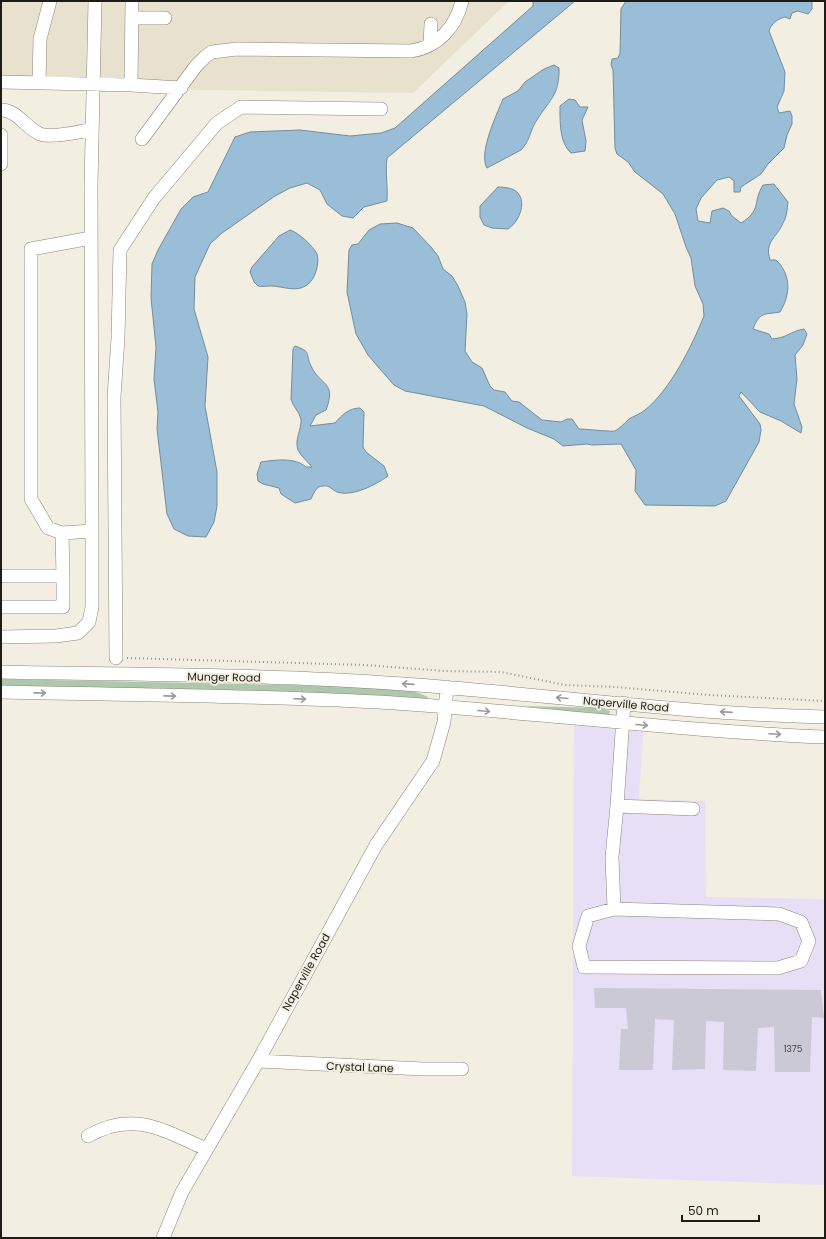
<svg xmlns="http://www.w3.org/2000/svg" width="826" height="1239" font-family="Poppins,sans-serif">
<style>
.built{fill:#e8e1cd}
.education{fill:#e7dff5}
.green{fill:#aec8ab}
.water{fill:#9abed7;stroke:#748d9d}
.building{fill:#cbc9d5}
.lines{fill:none;stroke-linecap:round;stroke-linejoin:round}
.minor-casing{stroke:#89857a;stroke-width:14}
.path{stroke:#959289;stroke-width:2;stroke-dasharray:1 3;stroke-linecap:butt}
.minor{stroke:#fff;stroke-width:13}
.oneway{stroke:#999997}
.labels{text-anchor:middle;stroke-width:4;stroke-linejoin:round;paint-order:stroke}
.number-label{font-size:9px;fill:#484746}
.street-label{font-size:11px;fill:#1d1c17;stroke:#f2eee1}
</style>
<rect width="100%" height="100%" fill="#f2eee1"/>
<path class="built" d="M1,1H509L413,93L1,87Z"/>
<path class="education" d="M574,725L643,732L639,799L705,801L706,897L825,899V1185L572,1176Z"/>
<path class="green" d="M1,679L337,686L414,691L428,697L427,699L347,694L1,686Z
M523,706L601,708L610,711L609,716Z"/>
<path class="water" d="M533,1H575L387,158C385,173 388,186 387,201L364,207L353,218L342,216L327,204L320,190L307,183L290,188L275,196L222,233L210,244L195,277L194,309L208,357L205,406L217,472V506L214,522L206,537L188,536L174,529L167,514L157,429L158,412L154,379L156,347L151,298L152,264L158,250L181,209L193,197L208,192L235,137L250,132L300,130L350,136L381,133L395,128L533,6Z
M626,1H812V9L808,14L798,11L792,13L790,19L785,17C777,19 771,24 769,31L785,72L784,91L777,107L779,113L790,111L792,116V124L787,135L784,148L768,164L761,174L741,187L740,192H734V181L729,177L717,180L701,198L696,209L698,221L710,223L712,211L723,208L729,211L732,216L741,223C762,210 752,203 763,185L774,184L788,202C787,209 787,217 783,223C777,238 764,241 770,260H776C791,274 791,294 780,312C764,315 760,311 753,329L769,334L772,339C787,338 791,331 804,329L807,334L803,345L795,355L797,379L794,404L802,427L801,433L781,421L760,412L741,392L739,396L760,424L761,430L759,442L726,501L715,506L645,505L635,491L636,470L621,444L592,445L587,444L563,446L554,439L527,428L484,406L405,391L394,385L379,368L368,355L356,334L347,292L349,250L352,245L358,244L369,230L380,224L397,223L413,228L431,247L438,256L443,269L452,276L458,286L465,302L467,314L465,351L472,362L482,368L490,386L494,390L505,392L512,401L519,402L542,420L561,422L567,419H572L579,429C585,429 613,432 615,431C620,428 625,423 629,419C634,416 640,414 645,410C670,390 692,346 704,316L703,304L695,286L691,258L686,247L675,214L663,194L635,172L628,162L617,154L615,148L613,70L611,65L612,59L618,58L620,53L621,9Z
M554,65L559,68C560,96 548,101 535,123C530,132 529,142 521,150L487,168C478,153 497,114 503,99L518,91L525,82L544,69Z
M569,99L575,100L580,107H588L582,120L586,141L585,151L571,153C559,142 560,120 560,106Z
M498,187C504,187 514,188 518,193C527,204 518,223 508,229L492,228L484,225L480,217V206Z
M290,230C298,232 314,247 317,254C320,263 315,280 307,285C296,293 283,286 271,286C266,286 263,287 258,286L254,282L250,272L252,267L279,236Z
M295,346C312,352 305,353 311,366C320,386 337,381 326,410L316,415L310,426L335,423C342,415 349,408 360,408L364,412L363,447L366,452L384,466L388,476C375,485 353,497 337,492C332,490 330,485 323,486C316,486 314,493 311,499L295,503L281,494L279,488L263,484L258,481L257,474L261,462C274,460 295,457 306,467H312C308,462 301,456 298,450C294,440 302,429 301,419C299,411 293,407 291,399L293,349Z"/>
<path class="building" d="M594,988L821,990L824,1018L812,1017L810,1072H775L774,1027L758,1028L756,1071L723,1070L724,1022L706,1021L705,1069L672,1070L674,1020L655,1019L653,1070H619L621,1029H628L626,1008H595Z"/>
<g class="lines">
<defs>
<path id="minor" d="M132,1L131,85L181,88
M132,18H165
M430,45L431,24
M1,82L131,85
M39,83L40,39L50,1
M1,110C17,110 26,128 40,134C50,138 81,132 92,129
M1,135V164
M142,139L196,66L206,56L212,52L237,49L411,51C438,47 456,27 462,1
M92,531L91,185L95,1
M62,533L48,528L31,499V249L91,238
M1,576H63V607H1
M1,637L56,636L78,633L89,622L92,607V531L62,533L63,576
M116,658L114,397L118,338L120,250L154,198L217,123L241,107L381,109
M1,672C135,675 270,674 403,684C544,694 684,714 825,717
M1,692C127,695 253,695 378,702C527,711 676,731 825,737
M617,806L693,809
M614,909L588,916L579,946L584,967L778,968L801,961L809,941L801,922L779,914L614,909L612,857L617,806L624,703
M258,1061L423,1069H462
M88,1136C133,1110 163,1130 206,1149
M163,1238L182,1192L258,1061L376,845L433,761L444,722L447,687"/>
</defs>
<use href="#minor" class="minor-casing"/>
<path class="path" d="M127,658L365,665L444,671L501,672L565,685L615,687L709,695L825,701"/>
<use href="#minor" class="minor"/>
</g>
<defs><path id="oneway-shaft" d="M-6 0H5M1.5-3L5.5 0L1.5 3" fill="none" stroke-width="1.6" stroke-linecap="round" stroke-linejoin="round"/></defs>
<g class="oneway">
<use href="#oneway-shaft" transform="translate(408 684) rotate(-176)"/>
<use href="#oneway-shaft" transform="translate(40 693) rotate(1)"/>
<use href="#oneway-shaft" transform="translate(170 696) rotate(1)"/>
<use href="#oneway-shaft" transform="translate(562 698) rotate(-175)"/>
<use href="#oneway-shaft" transform="translate(300 699) rotate(2)"/>
<use href="#oneway-shaft" transform="translate(484 711) rotate(5)"/>
<use href="#oneway-shaft" transform="translate(726 712) rotate(-176)"/>
<use href="#oneway-shaft" transform="translate(642 725) rotate(5)"/>
<use href="#oneway-shaft" transform="translate(775 734) rotate(3)"/>
</g>
<g class="labels">
<g class="number-label">
<text x="793" y="1052">1375</text>
</g>
<g class="street-label">
<text transform="translate(224 677) rotate(1)" y="4">Munger Road</text>
<text transform="translate(626 704) rotate(5)" y="4">Naperville Road</text>
<text transform="translate(306 972) rotate(-61)" y="4">Naperville Road</text>
<text transform="translate(360 1067) rotate(2)" y="4">Crystal Lane</text>
</g>
</g>
<rect width="826" height="1239" fill="none" stroke="#1d1c17" stroke-width="4"/>
<path d="M682 1215v6h77v-6" fill="none" stroke="#1d1c17" stroke-width="2"/>
<text x="688" y="1215" font-size="12" fill="#1d1c17" stroke="#f2eee1" stroke-width="3" paint-order="stroke">50 m</text>
</svg>
